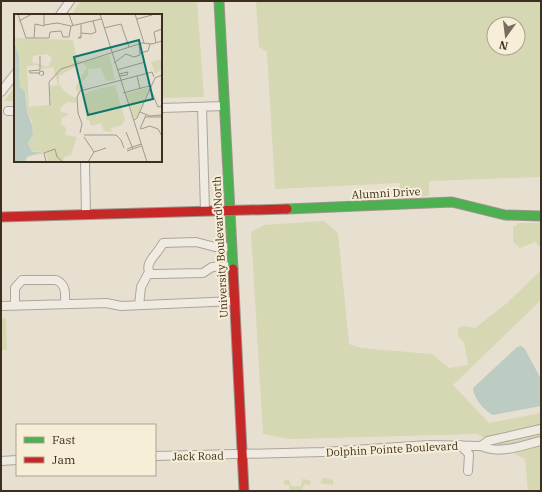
<svg xmlns="http://www.w3.org/2000/svg" width="542" height="492" font-family="'IBM Plex Serif',serif">
<style>
.green{fill:#d6d7b3;fill-rule:evenodd}
.water{fill:#bcccc2}
.lines{fill:none;stroke-linecap:round;stroke-linejoin:round}
.street-casing{stroke:#ada599;stroke-width:10}
.fast-casing{stroke:#9c958a;stroke-width:11}
.jam-casing{stroke:#9c958a;stroke-width:11}
.street{stroke:#efebe3;stroke-width:8}
.fast{stroke:#4caf50;stroke-width:9}
.jam{stroke:#c62828;stroke-width:9}
.labels{text-anchor:middle;stroke-width:4;stroke-linejoin:round;paint-order:stroke}
.street-label{font-size:11px;fill:#3d2e20;stroke:#f7eed8}
.inset-road{fill:none;stroke:#a3998a;stroke-width:1}
.view{fill:#0f766e;fill-opacity:0.15;stroke:#0f766e;stroke-width:2}
.inset-edge{fill:none;stroke:#3d2e20;stroke-width:2}
</style>
<rect width="100%" height="100%" fill="#e7e0d1"/>
<path class="green" d="M81,1H197L204,97L161,98V15H71Z
M256,1H541V177L429,181V196L400,197V183L275,189L267,52L259,47ZM494,24H518V48H494Z
M15,87V101H4Z
M324,221L338,233L349,344L361,348L432,354L449,368L468,365L464,342L458,336V328L463,326L475,328L506,304L541,270V300L453,385L489,423L541,413V491H528L525,459L477,434L290,439L263,434L251,232L264,225Z
M519,223H541V248L535,242L520,248L513,242V227Z
M1,318H6L7,350H1Z
M323,478L333,480V485L320,483Z
M302,479L309,480L311,483L309,485L304,484L302,491H289V485L283,484L285,480H289L291,486H301Z"/>
<path class="water" d="M521,346L525,349L541,379V406L493,415C484,411 473,397 473,388L517,347Z"/>
<g class="lines">
<defs>
<path id="street" d="M60,15L70,1
M1,92L15,74
M202,107L205,211
M161,108L225,106
M8,111H15
M85,161L86,215
M232,247H215L196,242L163,243C158,254 142,264 151,274H157L203,273L212,267L233,266
M139,305L141,287L149,272
M1,306L106,303L121,306L234,301
M15,306V288L22,280H56C67,285 65,294 65,304
M460,445L469,454L468,471
M481,446C500,455 522,445 541,441
M155,456L323,452L429,445L481,446L488,441L541,429
M1,461L17,460"/>
<path id="fast" d="M219,1L233,269
M287,209L452,202L505,215L541,216"/>
<path id="jam" d="M1,217L287,209
M233,269L244,491"/>
</defs>
<use href="#street" class="street-casing"/>
<use href="#fast" class="fast-casing"/>
<use href="#jam" class="jam-casing"/>
<use href="#street" class="street"/>
<use href="#fast" class="fast"/>
<use href="#jam" class="jam"/>
</g>
<g class="labels">
<g class="street-label">
<text transform="translate(386 193) rotate(-3)" y="4">Alumni Drive</text>
<text transform="translate(220 247) rotate(-93)" y="4">University Boulevard North</text>
<text transform="translate(392 449) rotate(-3)" y="4">Dolphin Pointe Boulevard</text>
<text transform="translate(198 456) rotate(-1)" y="4">Jack Road</text>
</g>
</g>
<g transform="translate(14 14)">
<rect width="148" height="148" fill="#e7e0d1"/>
<path d="M0,24L59,26L63,46L69,48L95,41L101,66L92,67L87,54L75,55L73,56L75,60L66,70L71,73L63,78L61,74L73,53L68,49L45,62V70L52,79L62,84L63,89L53,88L46,94L47,98L55,100L47,105V110L52,114L51,121L63,123L57,141L50,143L49,148H34L32,139L39,135L28,140L14,142L26,137L18,138L14,128L19,123L18,107L13,97L12,81L6,73V59L1,52L4,50L5,42ZM33,40L38,44L34,53L18,48L19,42ZM23,51L29,55L39,53L44,71L36,72L37,89L35,91L15,93L13,52ZM148,45V55L141,60L137,48ZM101,71L111,106L108,111L97,114L98,118L90,117L87,109L77,112L75,106H73L68,81L82,75ZM136,73L123,103L120,104L112,80Z" fill="#d6d7b3" fill-rule="evenodd"/>
<path d="M0,27L5,42V50L1,52L5,51L6,73L11,78L13,97L18,111L19,121L14,129L18,138H27L13,143L11,148H0Z" fill="#bcccc2"/>
<path class="inset-road" d="M4,0L12,24H35L36,18L47,17L49,23H55L57,12L87,5M55,0L59,12M86,0L133,148M121,0L130,29M123,5L138,1M5,7L18,0M30,11L43,9L57,12M90,14L107,10L115,33M67,19L77,20L82,18L79,7M67,22L64,24H67V10M20,24L21,10L30,12V0M142,29L140,18L148,15M126,39L134,37L136,30M26,42V56M100,49L112,40L120,43L126,41L125,30M103,56L131,48M25,59H16L15,57L26,56M26,61L25,58L29,57L30,60L27,62M105,62L113,61L114,58L105,60M123,62L126,75M136,74L144,93L148,92M109,79L135,72M36,91L35,68L47,55L128,29L138,30L148,27M126,98L136,102L148,101M131,103H148M120,106L123,104L141,64L148,61M126,115L132,101M127,115L136,112L144,115L148,122M112,118L119,135M66,119L68,110L64,99L63,83L66,77L138,58L140,63M70,121H102L107,126L110,134M70,123L80,138M113,135L127,130M113,137L127,132M32,148L30,139L41,135L43,143L49,148M74,148L80,138L92,134"/>
<path class="view" d="M125,26L139,85L74,101L60,43Z"/>
<rect width="148" height="148" class="inset-edge"/>
</g>
<rect width="542" height="492" fill="none" stroke="#3d2e20" stroke-width="4"/>
<rect x="16" y="424" width="140" height="52" fill="#f7eed8" stroke="#ada18e"/>
<rect x="24" y="437" width="20" height="6" fill="#4caf50" stroke="#ada18e"/>
<text x="52" y="444" font-size="12" fill="#3d2e20">Fast</text>
<rect x="24" y="457" width="20" height="6" fill="#c62828" stroke="#ada18e"/>
<text x="52" y="464" font-size="12" fill="#3d2e20">Jam</text>
<g transform="translate(506 36) rotate(194)"><circle r="19" fill="#f7eed8" stroke="#ada18e"/>
<path d="M0-3L7 15L0 10L-7 15Z" fill="#786c5e"/>
<text y="-6" font-size="11" font-weight="bold" text-anchor="middle" fill="#3d2e20">N</text>
</g>
</svg>
